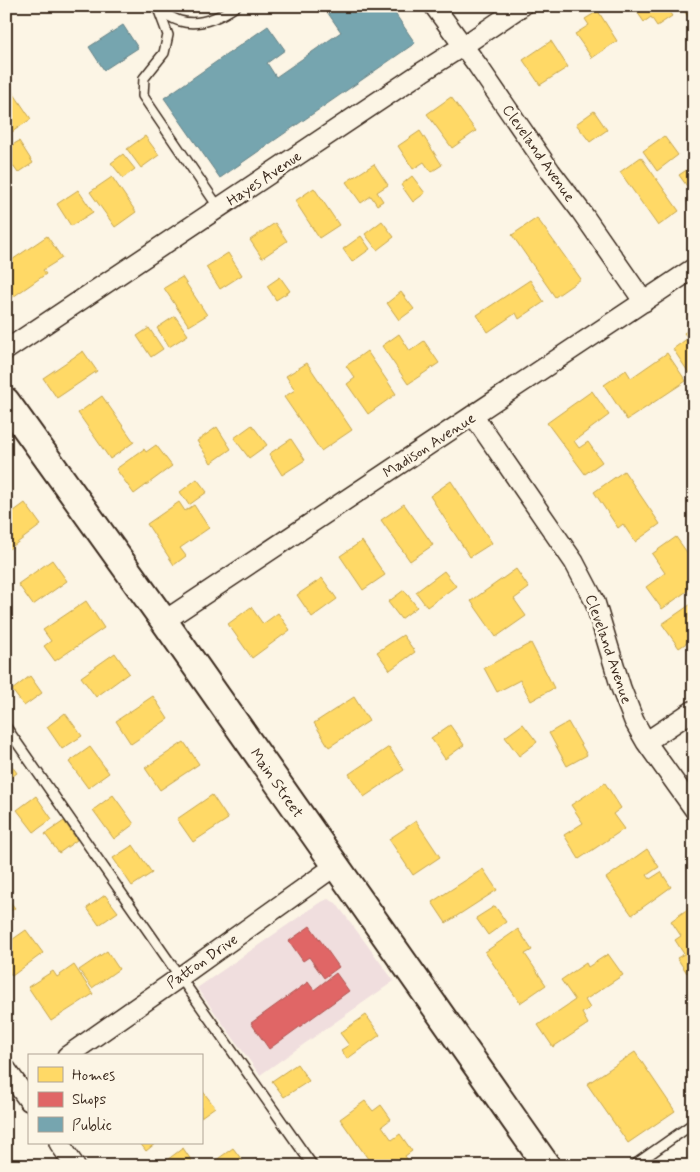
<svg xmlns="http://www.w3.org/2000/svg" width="700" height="1172" font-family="Mynerve,sans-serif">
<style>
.built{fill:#f0dede}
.homes{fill:#ffd966;stroke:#c4a450}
.shops{fill:#e06666;stroke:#ae5450}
.public{fill:#76a5af;stroke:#648084}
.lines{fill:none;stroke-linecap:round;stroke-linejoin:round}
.service-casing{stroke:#3b2a1e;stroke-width:12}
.minor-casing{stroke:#3b2a1e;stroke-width:22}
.secondary-casing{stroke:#3b2a1e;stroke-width:30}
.service{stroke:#fcf5e5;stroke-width:9}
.minor{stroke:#fcf5e5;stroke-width:19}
.secondary{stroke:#fcf5e5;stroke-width:26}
.labels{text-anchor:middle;stroke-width:5;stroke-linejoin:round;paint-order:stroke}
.street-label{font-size:15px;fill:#3b2a1e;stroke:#fcf5e5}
</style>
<rect width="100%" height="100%" fill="#fcf5e5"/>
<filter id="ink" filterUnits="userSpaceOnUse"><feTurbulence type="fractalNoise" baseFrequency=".02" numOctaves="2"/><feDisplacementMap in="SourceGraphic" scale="10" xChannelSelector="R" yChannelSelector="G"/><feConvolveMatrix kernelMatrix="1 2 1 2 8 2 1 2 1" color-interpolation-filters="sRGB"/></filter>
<g filter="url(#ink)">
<path class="built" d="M328,899L336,903L394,981L260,1075L197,988L319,903Z"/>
<path class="homes" d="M633,6H665L672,16L657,26L651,17L644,22Z
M694,6V26L685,12Z
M598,11L617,41L592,58L575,34L589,25L585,19Z
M551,41L568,67L540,85L523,60Z
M12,91L31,119L12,132L6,123V95Z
M451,97L476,131L452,148L427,114Z
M594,111L607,130L590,142L576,124Z
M420,131L442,165L431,172L424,162L413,169L398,146Z
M145,136L159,155L141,168L127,149Z
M664,136L678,155L657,171L643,151Z
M19,141L33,163L18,173L6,156V149Z
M123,154L135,169L123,178L111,163Z
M641,157L679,211L658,226L620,172Z
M374,164L388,185L377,192L383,201L377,205L371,196L361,203L346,182Z
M694,165V196L679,175Z
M412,176L425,193L413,202L401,185Z
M112,177L136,212L115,227L90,192Z
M314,188L339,225L319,238L295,201Z
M78,190L93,212L71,226L57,204Z
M537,218L581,279L555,297L512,235Z
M382,221L394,237L377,250L365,234Z
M275,223L287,241L262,258L250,240Z
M47,236L62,258L43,270L46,274L10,299L6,293V264Z
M361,236L370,249L352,262L343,249Z
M228,253L242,275L220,289L206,267Z
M182,277L207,315L189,326L164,288Z
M280,277L290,291L276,300L267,286Z
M530,280L544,302L519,319L516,313L488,332L477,315Z
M401,292L414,309L399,320L387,303Z
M175,316L188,335L169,347L157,328Z
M694,326V370L689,373L673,349L688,338L684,333Z
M149,328L163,349L151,357L137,336Z
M399,334L410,351L424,341L439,363L408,384L382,346Z
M83,351L97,371L57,398L43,378Z
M367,351L396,394L368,414L347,384L355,378L346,366Z
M667,353L686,381L627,420L604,385L626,370L631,378Z
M307,363L352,430L321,451L284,397L295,390L286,376Z
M592,391L609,415L574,441L579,448L588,442L602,462L585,474L547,423Z
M102,396L134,442L110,459L78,413Z
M252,425L267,445L249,458L234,438Z
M217,427L231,449L211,463L197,441Z
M291,439L305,460L282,475L269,454Z
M156,445L172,466L134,494L116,469L144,449L146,452Z
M624,471L660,524L635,542L623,524L618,528L594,492Z
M197,479L207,492L189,505L180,492Z
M451,481L492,543L470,557L430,496Z
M179,502L185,511L194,505L209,528L180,548L186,556L174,565L147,524Z
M25,503L41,525L9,549L6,545V517Z
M404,504L433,545L410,561L381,520Z
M676,537L694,562V586L662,609L646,587L665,573L652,554Z
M362,541L385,575L363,590L340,556Z
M52,560L67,581L33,605L18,584Z
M516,569L529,588L514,599L526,616L496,637L471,601Z
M444,571L456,586L427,607L416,592Z
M322,578L337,599L312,617L297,595Z
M404,590L417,607L401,619L388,602Z
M86,601L104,628L55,661L44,646L51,641L43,630Z
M694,602V638L679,648L662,624Z
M251,607L263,624L278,613L290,630L252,658L228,624Z
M403,635L415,652L390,670L377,652Z
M531,643L554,688L531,701L520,680L497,692L484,668Z
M115,653L129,673L96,697L81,677Z
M30,676L42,693L24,706L12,690Z
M153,696L168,719L131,744L116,721Z
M354,697L369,721L329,747L314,723Z
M65,713L82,736L62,749L47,727Z
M568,722L587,755L567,766L549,733Z
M523,724L537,742L519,756L505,737Z
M450,725L464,745L445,759L431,738Z
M184,742L199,764L160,790L145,768Z
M90,747L109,773L88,788L69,762Z
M389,747L404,770L364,797L349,774Z
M6,758L17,773L6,781Z
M605,783L621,808L613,814L624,829L579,859L564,835L583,823L571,805Z
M113,795L134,824L114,839L93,810Z
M212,795L228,819L193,842L177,819Z
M36,796L52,819L34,832L17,810Z
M64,821L77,840L59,853L45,834Z
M416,821L440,857L413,875L389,839Z
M133,845L152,873L132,886L113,858Z
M647,849L659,867L647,875L650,879L661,872L671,887L632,915L606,878Z
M483,869L497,890L446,923L432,902Z
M105,895L118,912L99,925L87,908Z
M6,897L15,908L6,914Z
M495,906L506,922L488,935L476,918Z
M689,908L694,915V968L687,973L677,958L684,954L675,940L681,936L671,921Z
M518,929L532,950L525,954L546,985L520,1003L485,952Z
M26,930L43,953L12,976L6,967V944Z
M107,951L119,969L92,988L79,970Z
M608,954L623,975L585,1000L590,1008L582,1013L588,1024L553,1047L538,1025L575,1000L561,980L586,963L588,967Z
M74,965L93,994L51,1021L28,987L53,971L57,977Z
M366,1015L380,1035L347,1059L341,1050L349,1045L340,1033Z
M635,1052L675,1111L628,1143L587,1084Z
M297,1064L309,1081L284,1097L272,1081Z
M201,1089L215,1107L201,1117Z
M365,1101L373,1111L381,1105L391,1119L382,1126L392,1140L400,1134L412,1151L405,1156L412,1166H373L340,1119Z
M140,1143H156L146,1151Z
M183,1148L195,1166H159Z
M233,1148L245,1164L242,1166H218L215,1161Z"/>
<path class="shops" d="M310,926L339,967L324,978L309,957L303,961L289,941Z
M336,973L349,991L269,1049L251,1023L308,982L314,990Z"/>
<path class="public" d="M323,6H390L415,43L220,178L164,98L268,26L285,50L267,63L276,77L341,32Z
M123,25L138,48L104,70L89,47Z"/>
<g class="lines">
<defs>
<path id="service" d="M157,9L159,11C166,14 173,19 180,21C200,27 220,17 236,6
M159,11L168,35L164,53L144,78L143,96L219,208
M6,727L180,977L313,1166
M633,1166L694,1123"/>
<path id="minor" d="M434,6L478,66L551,172L580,210L644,302
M6,350L422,72L463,46L522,6
M473,415L574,562L595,602L621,688L634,721L646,742L694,809
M164,621C340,503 517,386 694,268
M646,742L694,710
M67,1056L180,977L335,866
M6,1069L29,1101
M59,1143L75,1166"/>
<path id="secondary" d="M6,401L164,621L547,1166"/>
</defs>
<use href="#service" class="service-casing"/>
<use href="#minor" class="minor-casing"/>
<use href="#secondary" class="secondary-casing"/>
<use href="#service" class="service"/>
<use href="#minor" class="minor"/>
<use href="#secondary" class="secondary"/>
</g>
</g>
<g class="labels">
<g class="street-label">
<text transform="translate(539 153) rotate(55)" y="5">Cleveland Avenue</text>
<text transform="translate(264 178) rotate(-34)" y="5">Hayes Avenue</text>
<text transform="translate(429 445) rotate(-33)" y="5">Madison Avenue</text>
<text transform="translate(609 649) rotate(71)" y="5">Cleveland Avenue</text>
<text transform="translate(277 783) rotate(55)" y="5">Main Street</text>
<text transform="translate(202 961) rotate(-35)" y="5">Patton Drive</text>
</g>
</g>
<rect width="700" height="1172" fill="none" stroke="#fcf5e5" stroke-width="25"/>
<rect x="12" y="12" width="675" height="1147" fill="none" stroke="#3b2a1e" stroke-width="2" filter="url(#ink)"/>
<rect x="28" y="1054" width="175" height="90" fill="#fcf5e5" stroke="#afa495"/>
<rect x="38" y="1067" width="25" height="15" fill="#ffd966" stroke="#afa495"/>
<text x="72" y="1080" font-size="15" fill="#3b2a1e">Homes</text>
<rect x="38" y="1092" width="25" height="15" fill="#e06666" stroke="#afa495"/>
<text x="72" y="1104" font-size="15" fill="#3b2a1e">Shops</text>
<rect x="38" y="1117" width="25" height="15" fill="#76a5af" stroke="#afa495"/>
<text x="72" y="1130" font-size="15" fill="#3b2a1e">Public</text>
</svg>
